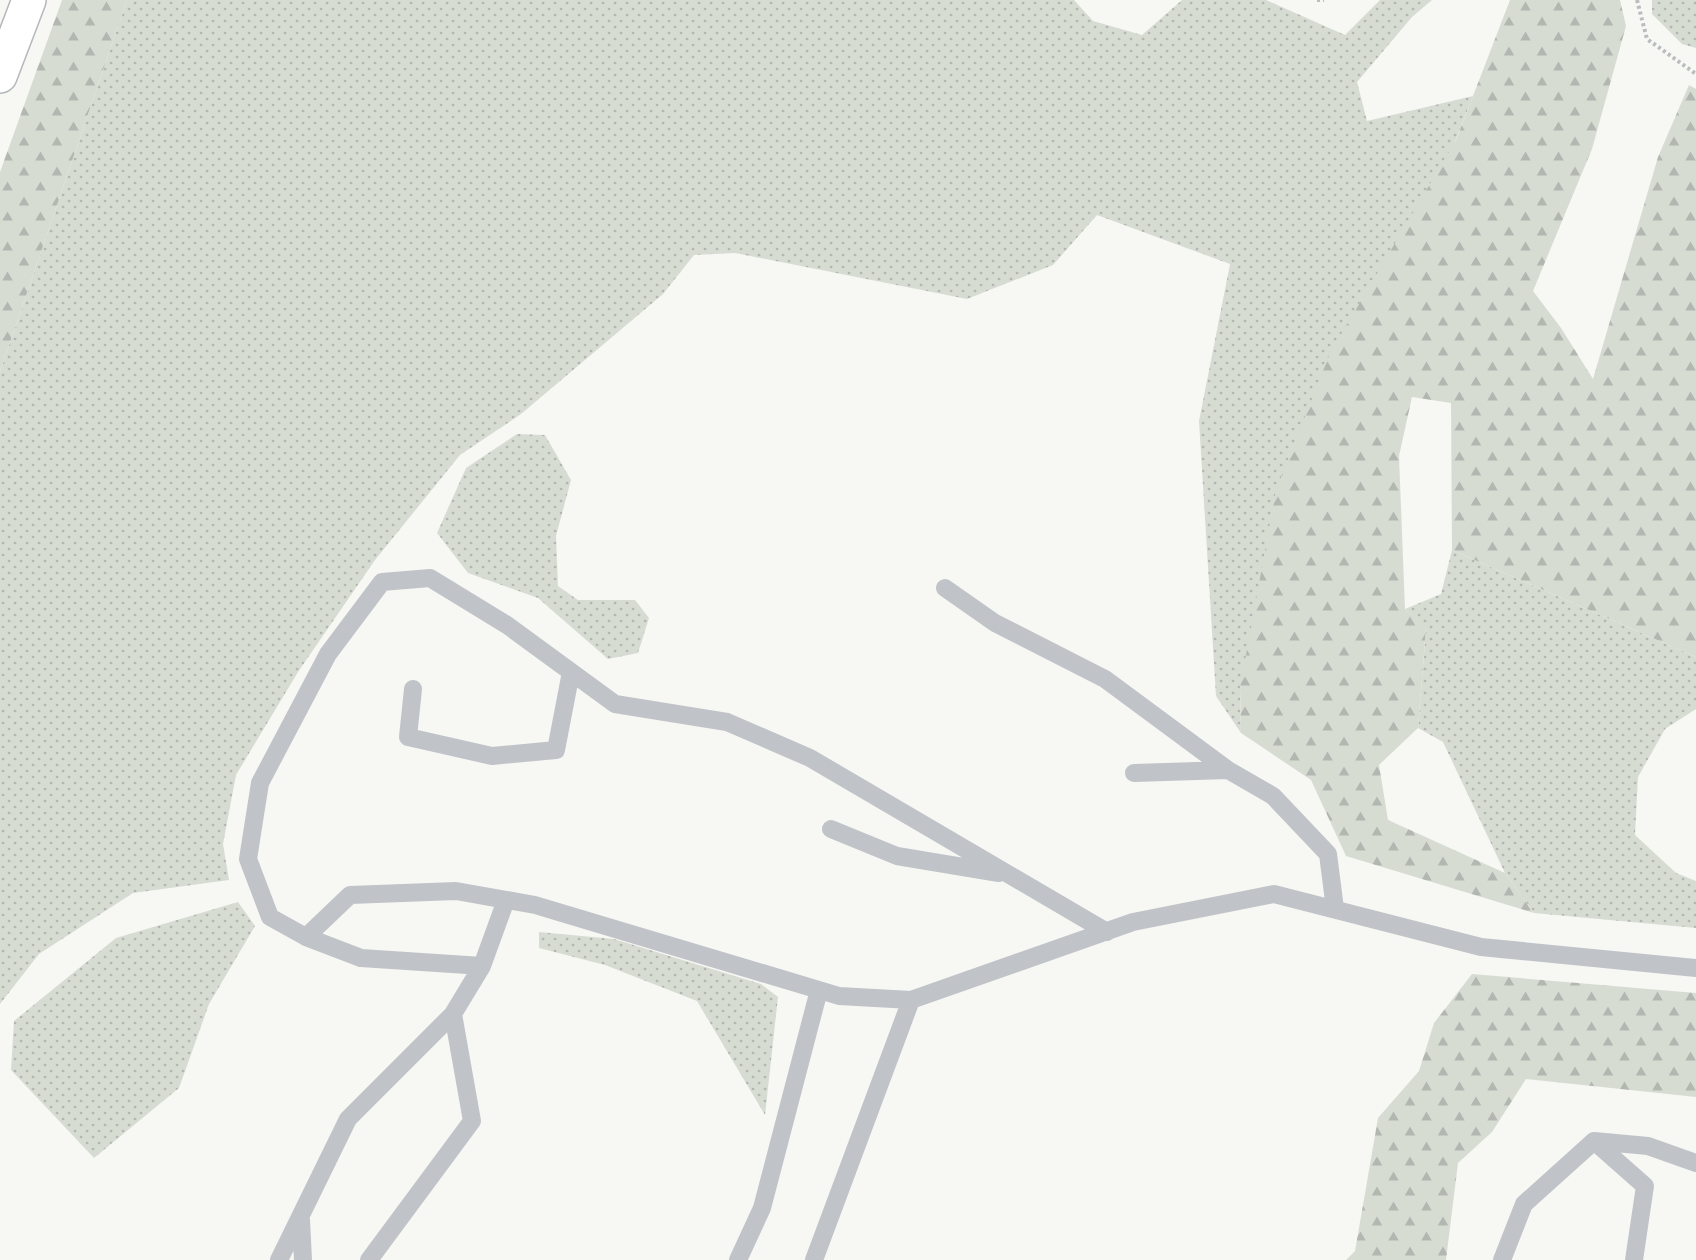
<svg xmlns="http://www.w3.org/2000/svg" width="1696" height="1260" font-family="'PT Sans',sans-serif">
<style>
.grass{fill:url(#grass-dots)}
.forest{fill:url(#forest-firs)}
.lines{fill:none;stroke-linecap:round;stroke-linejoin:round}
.primary-casing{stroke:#b3b8bc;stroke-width:36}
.path{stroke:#babdbf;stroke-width:4;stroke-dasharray:3 3;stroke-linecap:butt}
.lane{stroke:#c0c4c8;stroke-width:18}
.primary{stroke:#fff;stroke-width:33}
</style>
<defs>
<pattern id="grass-dots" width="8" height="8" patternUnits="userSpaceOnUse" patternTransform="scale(1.5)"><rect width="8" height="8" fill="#d7dcd3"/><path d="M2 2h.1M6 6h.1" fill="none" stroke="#b2b7b1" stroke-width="1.8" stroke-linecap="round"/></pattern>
<pattern id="forest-firs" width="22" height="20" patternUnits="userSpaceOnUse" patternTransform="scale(1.5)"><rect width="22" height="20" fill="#d7dcd3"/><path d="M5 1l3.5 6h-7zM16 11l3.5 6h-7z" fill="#b2b7b1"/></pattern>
</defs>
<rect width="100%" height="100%" fill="#f7f7f4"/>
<path class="grass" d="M127,0H1074L1093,21L1142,35L1182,0H1266L1345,35L1380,0H1432L1412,17L1357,82L1367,121L1473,96L1240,688L1241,733L1216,696L1199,421L1230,264L1097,215L1053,265L967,299L735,253L694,255L663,294L521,414L460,455L375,560L298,672L236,775L223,844L229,880L133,893L39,954L0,1004V372Z
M1652,0H1696V48L1682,44L1652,14Z
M517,434L545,435L571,480L556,536L558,586L578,600H635L649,618L638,653L608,659L538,598L468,573L437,533L466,468Z
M1452,550L1696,657V709L1665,729L1638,777L1635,835L1676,873L1696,881V928L1534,913L1505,873L1443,742L1418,728L1426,629L1405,609L1441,594Z
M238,902L255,926L209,1004L179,1088L94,1158L11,1070L14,1021L116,938Z
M539,932L614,939L761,984L778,997L765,1115L697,1001L605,965L539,948Z"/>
<path class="forest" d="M62,0H127L0,372V172Z
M1510,0H1620L1626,26L1592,149L1533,291L1561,328L1593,379L1658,157L1689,85L1696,89V657L1452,550L1451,403L1412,397L1399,456L1405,609L1426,628L1418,728L1379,765L1388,820L1505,873L1534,913L1346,856L1311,780L1241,733L1240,688L1276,490L1330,353L1456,140Z
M1472,974L1696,993V1097L1526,1079L1492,1132L1458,1163L1446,1260H1346L1355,1251L1378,1118L1419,1071L1434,1023Z"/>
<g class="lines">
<defs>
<path id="primary" d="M0,76L29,0"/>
</defs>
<use href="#primary" class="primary-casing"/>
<path class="path" d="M1317,0H1324
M1637,0L1647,39L1696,74"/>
<path class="lane" d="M945,588L995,623L1105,679L1228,770L1273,796L1328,854L1335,909
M413,689L408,737L492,756L556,750L571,672
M1134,773L1228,770
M831,829L897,856L999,873
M1107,932L810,758L727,722L615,704L507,625L430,578L382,582L328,654L260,783L248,859L270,917L306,937L350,895L456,891L535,905L839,996L911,1000L1133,922L1274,894L1481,947L1696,968
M306,937L361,958L482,966L506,900
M1594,1141L1645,1186L1634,1260
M301,1220L303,1260
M279,1260L348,1119L453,1014L482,966
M369,1260L472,1121L453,1014
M738,1260L762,1208L819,990
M814,1260L911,1000
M1502,1260L1524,1204L1594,1141L1648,1146L1696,1163"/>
<use href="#primary" class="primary"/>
</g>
</svg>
